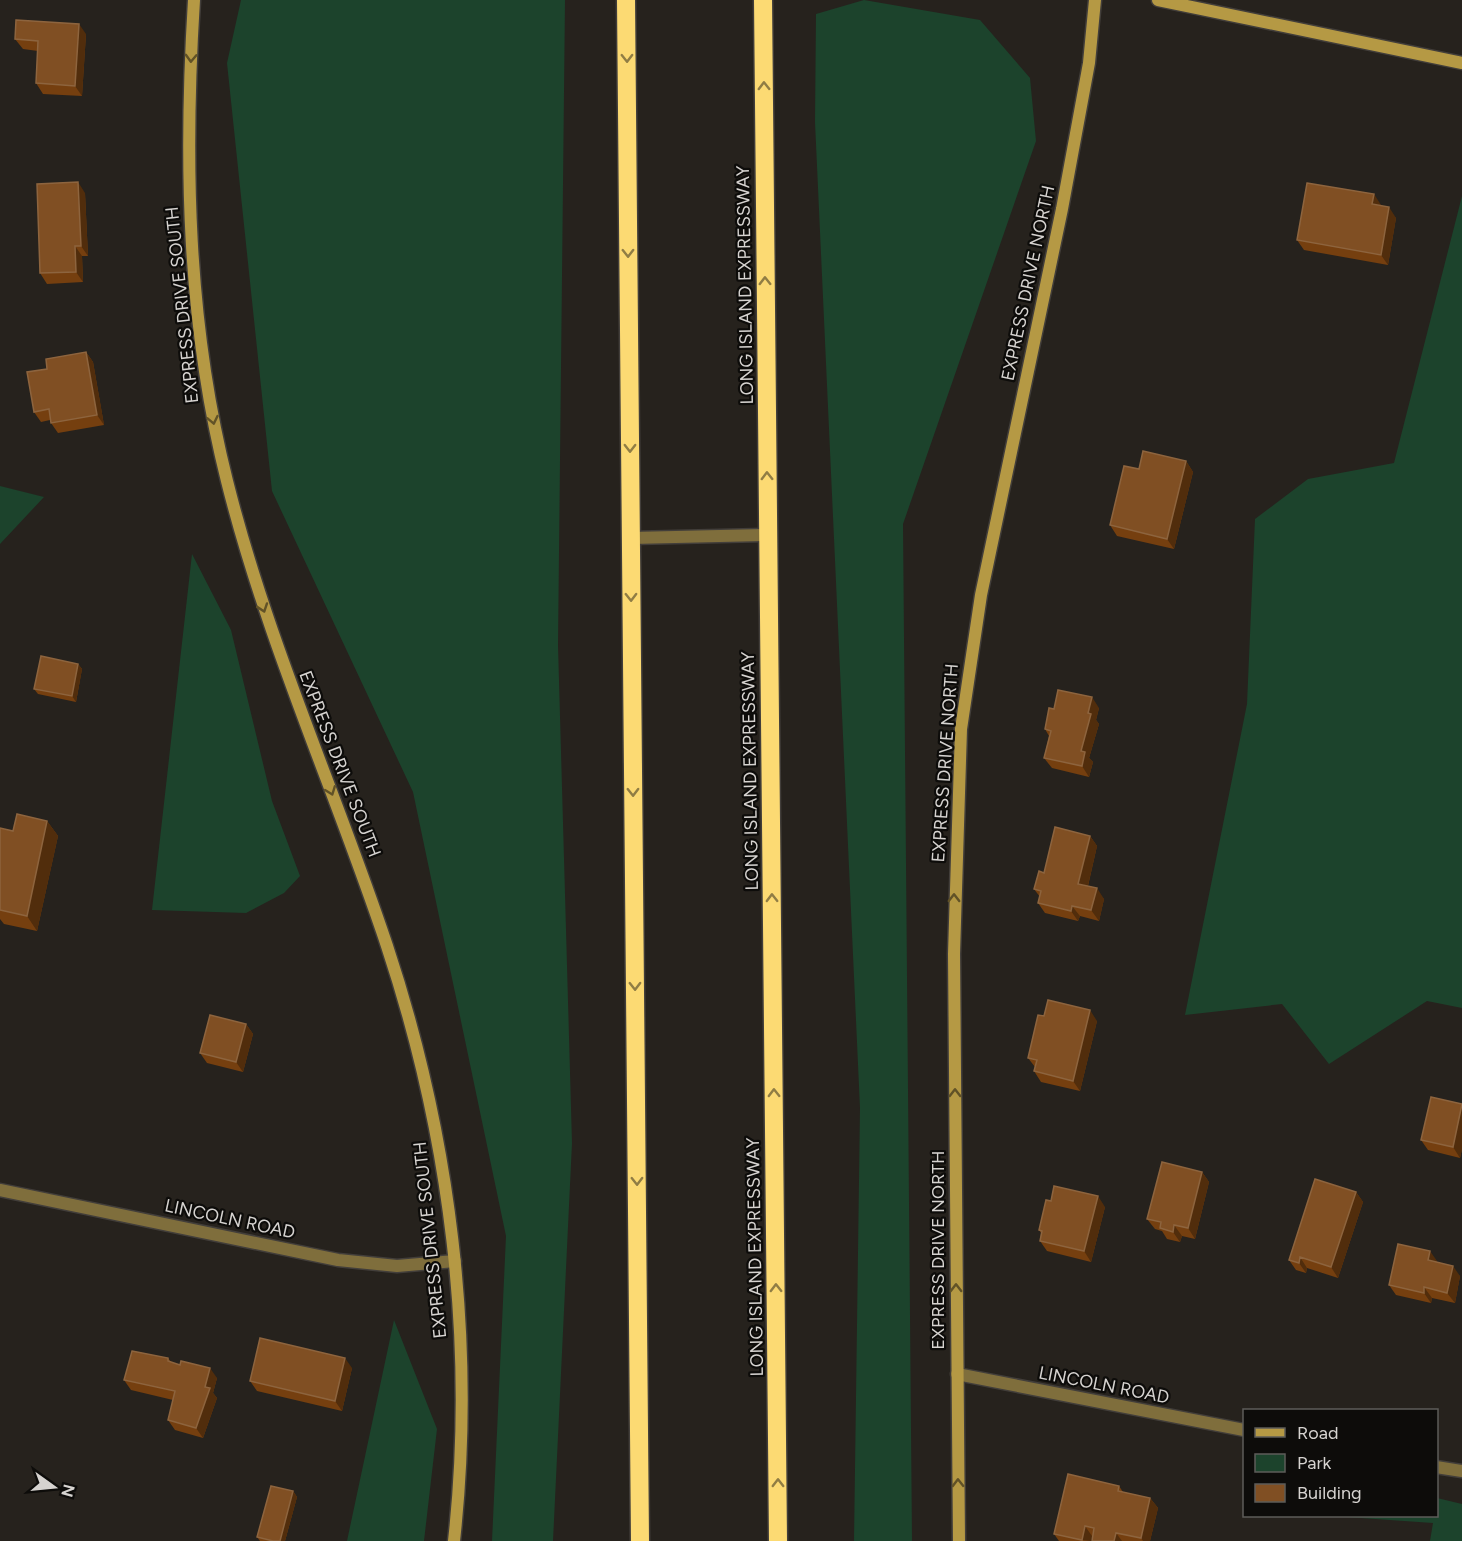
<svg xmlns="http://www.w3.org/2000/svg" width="1462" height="1541" font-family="Figtree,sans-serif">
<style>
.green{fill:#1c432c}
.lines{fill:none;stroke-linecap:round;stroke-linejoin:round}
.service-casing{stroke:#423e3a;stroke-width:15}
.minor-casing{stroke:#423e3a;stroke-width:15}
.secondary-casing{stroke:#423e3a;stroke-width:15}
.motorway-casing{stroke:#423e3a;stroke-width:21}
.service{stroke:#7f6e3c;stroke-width:12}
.minor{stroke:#7f6e3c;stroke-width:12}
.secondary{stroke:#b59944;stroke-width:12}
.motorway{stroke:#fcda73;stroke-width:18}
.wall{fill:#753f0f}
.shaded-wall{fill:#512d0c}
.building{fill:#804f23;stroke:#8d643e;stroke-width:1.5}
.oneway{stroke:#615227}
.oneway2{stroke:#907d44}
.labels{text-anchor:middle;stroke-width:4.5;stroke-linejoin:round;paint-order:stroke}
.street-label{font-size:18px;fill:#d6d3d0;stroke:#0d0c0a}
</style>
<rect width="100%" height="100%" fill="#26221d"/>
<path class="green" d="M241,0H565L558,645L572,1143L553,1541H492L506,1236L413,792L272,491L227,63Z
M864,0L980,20L1030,78L1036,141L903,524L912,1541H854L860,1108L815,122L816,14Z
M1462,196V1008L1427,1001L1329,1064L1282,1004L1185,1015L1247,704L1255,519L1308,479L1394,463Z
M0,486L44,497L0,544Z
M192,554L231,630L272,801L300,876L284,893L246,913L152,910Z
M394,1320L437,1429L424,1541H347Z
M1437,1498L1462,1504V1541H1430L1433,1523L1332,1516H1436Z"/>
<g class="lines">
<defs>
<path id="service" d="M631,538L768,535"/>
<path id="minor" d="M0,1190L338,1260L397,1266L455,1261
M957,1374L1244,1430
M1436,1467L1462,1471"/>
<path id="secondary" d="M194,0C184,161 187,323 227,481C267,641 335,790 387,946C450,1136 476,1342 454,1541
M1158,0L1462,63
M959,1541L954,954L961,729L981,595L1062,209L1089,63L1095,0"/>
<path id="motorway" d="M626,0L640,1541
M763,0L778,1541"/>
</defs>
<use href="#service" class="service-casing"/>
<use href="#minor" class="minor-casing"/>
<use href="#secondary" class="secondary-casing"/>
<use href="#motorway" class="motorway-casing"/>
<use href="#service" class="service"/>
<use href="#minor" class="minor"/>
<use href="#secondary" class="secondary"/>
<use href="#motorway" class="motorway"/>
</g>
<path class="wall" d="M86,34L82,96L43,94L36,83L38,51L23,49L15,39Z
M85,193L88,256H82L83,282L47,284L40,273Z
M1381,205V206L1396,218L1388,265L1304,250L1297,240Z
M86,352L93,362L104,425L58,433L51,423L50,420L41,422L34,412Z
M1186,461L1193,472L1174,549L1117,536L1110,525L1139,469Z
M78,664L82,669L76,702L38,694L34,689Z
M1099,708L1096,720L1099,724L1089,758L1093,762L1089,777L1052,768L1044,758L1049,736L1045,729L1054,709Z
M47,821L58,836L37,931L4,924L0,919V910L13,831Z
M1090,836L1097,846L1088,886L1104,899L1099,921L1080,916L1078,921L1045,913L1038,903L1040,897L1034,889L1044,873Z
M1044,1016L1097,1021L1080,1091L1041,1082L1034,1071L1035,1067L1028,1058Z
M246,1024L253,1034L243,1072L207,1063L200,1053Z
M1462,1104V1149L1460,1158L1428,1150L1421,1140Z
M1202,1172L1209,1182L1195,1239L1182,1236L1180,1242L1167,1239L1162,1231L1155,1229L1147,1219Z
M1356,1192L1363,1202L1338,1278L1307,1268L1306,1273L1296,1270L1289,1260Z
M1051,1201L1105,1207L1091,1262L1047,1251L1040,1241L1041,1233L1039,1230Z
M1437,1261V1262L1460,1276L1455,1303L1432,1298L1431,1303L1396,1295L1389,1285Z
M168,1358L171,1362L217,1378L213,1393L217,1398L203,1438L175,1430L168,1420L173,1400L131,1390L124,1380Z
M352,1368L342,1411L257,1391L250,1381Z
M1119,1486L1123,1492L1150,1498L1158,1508L1150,1541H1092V1536L1091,1541H1059L1054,1534Z
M293,1491L297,1497L285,1541H260L257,1537Z"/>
<path class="shaded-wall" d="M79,24L86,34L82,96L75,86Z
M78,182L85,193L88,256L81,246Z
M1374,194L1381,205L1379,214L1372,204Z
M1389,207L1396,218L1388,265L1381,255Z
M75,246L82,256L83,282L76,272Z
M86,352L93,362L104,425L97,415Z
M1186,461L1193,472L1174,549L1167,539Z
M78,664L82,669L76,702L72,696Z
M1092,697L1099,708L1096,720L1099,724L1089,758L1093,762L1089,777L1082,766L1081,751Z
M47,821L58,836L37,931L27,916Z
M1090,836L1097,846L1086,894L1078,884Z
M1097,888L1104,899L1099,921L1091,910Z
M1072,906L1080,916L1078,921L1071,911Z
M1090,1010L1097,1021L1080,1091L1073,1081Z
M246,1024L253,1034L243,1072L236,1062Z
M1462,1106V1149L1460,1158L1453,1147Z
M1202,1172L1209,1182L1195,1239L1188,1228Z
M1356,1192L1363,1202L1338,1278L1331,1267Z
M1098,1196L1105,1207L1091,1262L1084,1251Z
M1174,1225L1182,1236L1180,1242L1173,1232Z
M1430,1251L1437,1261L1435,1270L1428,1260Z
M1300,1257L1307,1268L1306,1273L1299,1263Z
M1453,1266L1460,1276L1455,1303L1447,1293Z
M1424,1287L1432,1298L1431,1303L1424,1293Z
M345,1358L352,1368L342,1411L335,1401Z
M210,1368L217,1378L213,1393L217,1398L203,1438L196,1428L205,1387Z
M293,1491L297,1497L285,1541H280Z
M1150,1498L1158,1508L1150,1541H1143L1141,1538Z
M1085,1526L1092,1536L1091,1541L1082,1540Z
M1116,1533L1122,1541H1114Z"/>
<path class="building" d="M16,20L79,24L75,86L36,83L38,41L15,39Z
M78,182L81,246H75L76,272L40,273L37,184Z
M1307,183L1374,194L1372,204L1389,207L1381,255L1297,240Z
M86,352L97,415L51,423L49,409L34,412L27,372L47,369L46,359Z
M1143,451L1186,461L1167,539L1110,525L1124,466L1139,469Z
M41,656L78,664L72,696L34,689Z
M1058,690L1092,697L1088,713L1091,714L1081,751L1085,752L1082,766L1044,758L1051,731L1045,729L1049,708L1054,709Z
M17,814L47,821L27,916L0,910V828L13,831Z
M1055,827L1090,836L1078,884L1097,888L1091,910L1072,906L1071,911L1038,903L1041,891L1034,889L1039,871L1044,873Z
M1048,1000L1090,1010L1073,1081L1034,1071L1037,1060L1028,1058L1038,1015L1044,1016Z
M210,1015L246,1024L236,1062L200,1053Z
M1431,1097L1462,1104L1453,1147L1421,1140Z
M1162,1162L1202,1172L1188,1228L1174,1225L1173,1232L1160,1228L1161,1222L1147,1219Z
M1315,1179L1356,1192L1331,1267L1300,1257L1299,1263L1289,1260Z
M1054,1186L1098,1196L1084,1251L1040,1241L1042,1231L1039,1230L1046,1200L1051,1201Z
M1398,1244L1430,1251L1428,1260L1453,1266L1447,1293L1424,1287V1293L1389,1285Z
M260,1338L345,1358L335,1401L250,1381Z
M132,1351L168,1358V1361L180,1365L181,1361L210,1368L205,1387L210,1388L196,1428L168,1420L175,1391L124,1380Z
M1068,1474L1119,1486L1118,1491L1150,1498L1141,1538L1116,1533L1114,1541H1092L1094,1528L1085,1526L1082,1540L1054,1534Z
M271,1486L293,1491L280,1541H273L257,1537Z"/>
<defs><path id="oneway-chevron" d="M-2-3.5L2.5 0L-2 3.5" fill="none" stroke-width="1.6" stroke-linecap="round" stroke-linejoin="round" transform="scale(1.5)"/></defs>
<g class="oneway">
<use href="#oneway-chevron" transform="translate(191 58) rotate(92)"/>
<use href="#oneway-chevron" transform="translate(213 420) rotate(78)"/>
<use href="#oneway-chevron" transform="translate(263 608) rotate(71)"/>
<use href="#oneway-chevron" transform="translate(331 791) rotate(69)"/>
<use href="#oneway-chevron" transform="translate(954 898) rotate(-90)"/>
<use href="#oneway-chevron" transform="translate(955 1093) rotate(-90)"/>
<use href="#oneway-chevron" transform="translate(956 1288) rotate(-90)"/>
<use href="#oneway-chevron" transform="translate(958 1483) rotate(-91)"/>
</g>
<g class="oneway2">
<use href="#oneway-chevron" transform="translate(627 58) rotate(89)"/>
<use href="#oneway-chevron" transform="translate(764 86) rotate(-91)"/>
<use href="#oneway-chevron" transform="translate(628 253) rotate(89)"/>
<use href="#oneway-chevron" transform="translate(765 281) rotate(-91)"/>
<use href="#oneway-chevron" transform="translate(630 448) rotate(90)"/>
<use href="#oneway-chevron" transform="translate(767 476) rotate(-91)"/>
<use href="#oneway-chevron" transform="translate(631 597) rotate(89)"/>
<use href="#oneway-chevron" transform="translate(633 792) rotate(89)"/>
<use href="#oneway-chevron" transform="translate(772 898) rotate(-91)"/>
<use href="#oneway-chevron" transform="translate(635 986) rotate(89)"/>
<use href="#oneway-chevron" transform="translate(774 1093) rotate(-91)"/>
<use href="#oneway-chevron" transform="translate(637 1181) rotate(89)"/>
<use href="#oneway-chevron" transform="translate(776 1288) rotate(-91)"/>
<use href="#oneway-chevron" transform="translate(778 1483) rotate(-90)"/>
</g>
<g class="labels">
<g class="street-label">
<text transform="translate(1028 283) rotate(-78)" y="6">EXPRESS DRIVE NORTH</text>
<text transform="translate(745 285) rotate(-91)" y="6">LONG ISLAND EXPRESSWAY</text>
<text transform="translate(182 305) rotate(-96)" y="6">EXPRESS DRIVE SOUTH</text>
<text transform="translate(945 763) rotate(-86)" y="6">EXPRESS DRIVE NORTH</text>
<text transform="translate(340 764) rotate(69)" y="6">EXPRESS DRIVE SOUTH</text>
<text transform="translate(750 771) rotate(-91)" y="6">LONG ISLAND EXPRESSWAY</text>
<text transform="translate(230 1219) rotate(12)" y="6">LINCOLN ROAD</text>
<text transform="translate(430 1240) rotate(-96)" y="6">EXPRESS DRIVE SOUTH</text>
<text transform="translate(938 1250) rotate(-90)" y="6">EXPRESS DRIVE NORTH</text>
<text transform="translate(755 1257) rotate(-91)" y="6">LONG ISLAND EXPRESSWAY</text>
<text transform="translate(1104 1385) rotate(11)" y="6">LINCOLN ROAD</text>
</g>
</g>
<rect x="1243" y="1409" width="195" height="108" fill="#0d0c0a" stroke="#5d5c59" stroke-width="1.5"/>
<rect x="1255" y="1428" width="30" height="9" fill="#b59944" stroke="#5d5c59" stroke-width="1.5"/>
<text x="1297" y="1439" font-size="18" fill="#d6d3d0">Road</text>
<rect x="1255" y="1454" width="30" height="18" fill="#1c432c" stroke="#5d5c59" stroke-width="1.5"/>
<text x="1297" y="1469" font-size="18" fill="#d6d3d0">Park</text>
<rect x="1255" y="1484" width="30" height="18" fill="#804f23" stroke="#5d5c59" stroke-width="1.5"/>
<text x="1297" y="1499" font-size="18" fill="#d6d3d0">Building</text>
<g transform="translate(54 1487) rotate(105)" stroke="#0d0c0a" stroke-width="4.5" paint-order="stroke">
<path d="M0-4.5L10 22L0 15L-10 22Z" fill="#d6d3d0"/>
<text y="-9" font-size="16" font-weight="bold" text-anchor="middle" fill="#d6d3d0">N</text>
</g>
</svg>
